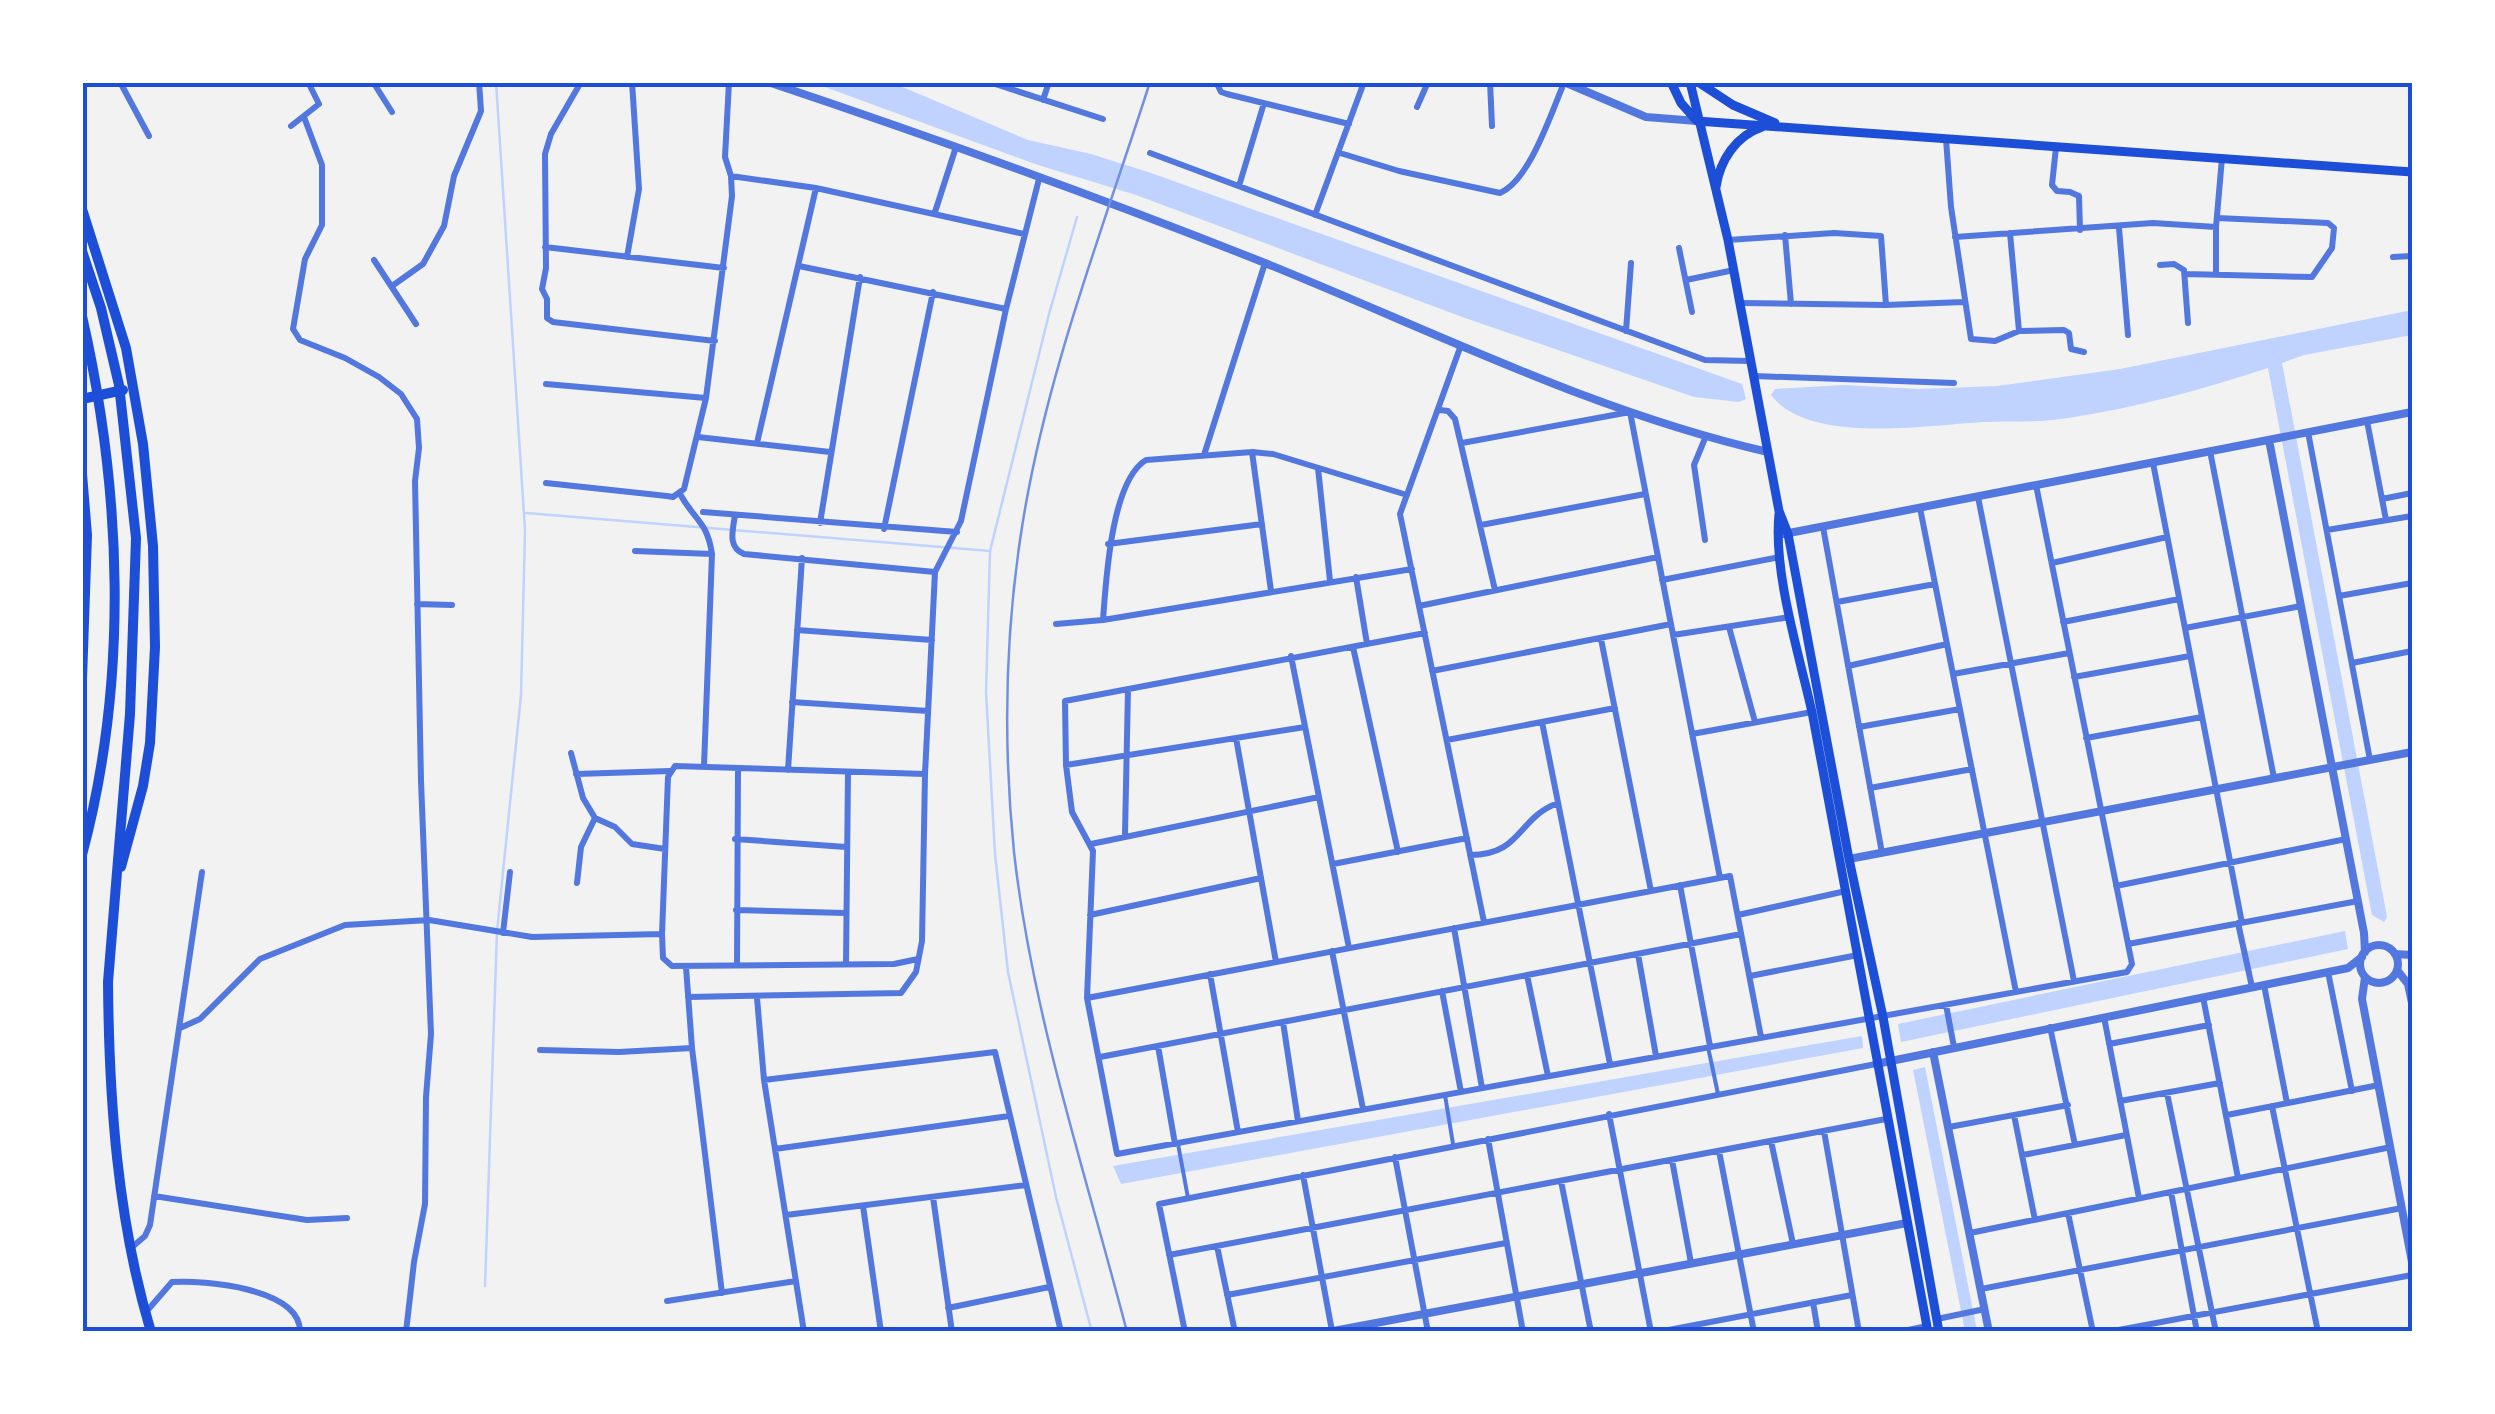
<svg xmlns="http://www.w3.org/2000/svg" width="2495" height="1414" font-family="'Space Grotesk',sans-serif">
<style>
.water{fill:#bfd3fe}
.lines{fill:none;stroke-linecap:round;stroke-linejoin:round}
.stream{stroke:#bfd3fe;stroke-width:2.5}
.pedestrian{stroke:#5277de;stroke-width:4}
.minor{stroke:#5277de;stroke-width:6}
.tertiary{stroke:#5277de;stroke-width:8}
.primary{stroke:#1d4ed8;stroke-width:9}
.trunk{stroke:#1d4ed8;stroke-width:10}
.rail{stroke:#7290e2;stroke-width:2.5}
.neatline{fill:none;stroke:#1d4ed8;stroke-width:4}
</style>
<rect width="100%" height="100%" fill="#f2f2f2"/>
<path class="water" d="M814,83H893L1028,140L1091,154L1151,173L1742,384L1746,399L1739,402L1694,397L1465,318L1136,195L1038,165Z
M2412,310V335L2304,355L2282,363L2387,917L2384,922L2372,915L2268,368C2204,389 2135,408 2068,418C2039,423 2012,421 1984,422C1928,425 1809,445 1771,395L1775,389L1844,385L1918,389L1997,386L2120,369Z
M2345,931L2348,949L1901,1042L1898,1024Z
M1862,1036L1863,1048L1121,1184L1113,1166Z
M1925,1067L1977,1331H1965L1913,1070Z"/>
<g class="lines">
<path class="stream" d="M1077,217L1049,314L990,551L986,692L995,854L1008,972L1056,1197L1092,1332
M526,513L990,551
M485,1286L497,931L521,695L525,530L496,82"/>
<path class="pedestrian" d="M1708,1047L1718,1094
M1445,1095L1453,1144
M1178,1144L1188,1198"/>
<path class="minor" d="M120,82L149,136
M373,82L392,112
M581,82L551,134L545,154L546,268L542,289L547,299V318L553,322L715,341
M989,82L1103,119
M1216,82L1221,92L1227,94L1349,124
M1490,82L1492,126
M1043,100L1049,82
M1417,107L1428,82
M304,117L322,165V225L305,259L293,329L300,340L345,358L379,377L401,394L417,419L419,448L415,481L421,781L431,1034L426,1097L425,1204L414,1262L406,1332
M291,126L319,104L308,82
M1946,139L1951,207L1971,339L1995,341L2019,331L2064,330L2069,333L2071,349L2084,352
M2056,147L2052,185L2057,191L2070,192L2079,196L2080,230
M1150,153L1705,360L1750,361
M1340,153L1399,171L1500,193C1530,180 1551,113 1564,83
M731,176L816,188L1024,234
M1239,186L1264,103
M935,212L956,147
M1315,215L1364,82
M2119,228L2128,335
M2010,233L2019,331
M1785,235L1791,304
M1955,237L2153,223L2216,227
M1728,240L1834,233L1881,236L1886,305
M545,247L724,268
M1679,248L1692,312
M627,257L639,189L632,82
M2393,257L2412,256
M374,260L416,324
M2160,265L2174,264L2184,270L2188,323
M799,266L1006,309
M2185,274L2312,277L2332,248L2334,228L2328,223L2217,218
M2216,274V227L2222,158
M1686,280L1734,270
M392,286L423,264L444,226L454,176L481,111L479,82
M1741,303L1886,305L1964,302
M1626,331L1631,263
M1461,345L1400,514L1484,922
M1754,376L1954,383
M546,384L706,398
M1440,410L1448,411L1455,419L1495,590
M2367,421L2386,520
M2308,432L2370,760
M698,437L830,452
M757,443L816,188
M1462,443L1630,412L1720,878
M2210,451L2274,778
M1252,452L1271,591
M1204,455L1265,263
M2153,463L2242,923
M1318,468L1330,581
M546,483L667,496L673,497L684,489L706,398L732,196L731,176L725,157L729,82
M680,494C695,521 707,521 712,554L704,766
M1978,497L2074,981
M2382,499L2412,493
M1920,508L2016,992
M703,512L957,532
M735,515C733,530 727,547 744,554L935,572
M820,523L860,277
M1481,525L1645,494
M1823,527L1882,853
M884,529L933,292
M2327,530L2412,516
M1705,540L1694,465L1706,436
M1108,544L1262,524
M635,551L712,554
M2052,563L2167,537
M1356,577L1367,644
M1662,580L1780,557
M2339,596L2412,583
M1837,602L1935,584
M417,604L452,605
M1419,606L1658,557
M1103,620C1106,581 1111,481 1146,460L1252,452L1273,454L1407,495
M2063,622L2179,599
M1056,624L1103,620L1412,569
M1729,627L1755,722
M2185,628L2301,606
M797,630L932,640
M1425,633L1065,701L1066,765L1072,812L1093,851L1087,998L1117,1154L2127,972L2132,964L2036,485
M1673,635L1790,617
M1601,639L1651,891
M1353,647L1398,852
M1291,656L1349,948
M2352,663L2412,651
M1848,666L1947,644
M1432,671L1671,624
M1953,674L2069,653
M2074,677L2190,656
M792,702L928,711
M1542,722L1610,1064
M1859,727L1960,709
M1692,734L1812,712
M1236,738L1276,962
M2086,738L2202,717
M1447,740L1615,708
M571,753L583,798L595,818L581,847L577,883
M1066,765L1305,727
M788,770L802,558
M576,774L670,771
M1870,788L1972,769
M595,818L615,827L632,844L665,849
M1125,834L1128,689
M735,839L846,847
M1091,844L1319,797
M1470,855C1522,855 1517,818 1558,803
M1333,864L1467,838
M1680,885L1710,1046
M2116,886L2346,839
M736,910L845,913
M1090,915L1261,878
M1738,915L1846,891
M2238,923L2252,987
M1454,928L1482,1088
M503,933L510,872
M2128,944L2358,901
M1332,951L1363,1109
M1638,954L1656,1056
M918,959L894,964L672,966L663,958L662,934L668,777L675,766L925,774
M846,964L848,773
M737,965L738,768
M686,967L692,1048L722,1293
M2328,972L2352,1091
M1210,974L1238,1132
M1527,975L1548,1076
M1750,976L1858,955
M2264,985L2287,1103
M1442,991L1461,1092
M688,997L901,993L916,972L922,941L925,774L935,572L961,521L1006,309L1039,179
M2203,997L2238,1178
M757,998L764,1080L804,1332
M1087,998L1730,876L1761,1037
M1946,1005L1954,1047
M2104,1017L2139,1198
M1283,1022L1298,1121
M2050,1027L2075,1145
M180,1028L200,1019L260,959L345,925L429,920L532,937L662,934
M2109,1044L2209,1025
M1158,1046L1175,1144
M540,1050L619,1052L692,1048
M1100,1057L1741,934
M764,1080L995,1052L1061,1332
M2167,1093L2216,1332
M2120,1101L2220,1083
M2272,1106L2318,1332
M1609,1114L1651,1332
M2014,1115L2035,1220
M2227,1115L2379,1085
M1949,1127L2068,1105
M1824,1131L1859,1332
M1488,1139L1523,1332
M1771,1141L1793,1244
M775,1149L1009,1116
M1719,1151L1754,1332
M2023,1155L2126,1135
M1395,1157L1428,1332
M1672,1160L1691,1263
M1303,1175L1332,1331
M1561,1181L1591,1332
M2171,1192L2197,1332
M154,1196L307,1220L347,1218
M933,1197L952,1332
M863,1206L881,1332
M2068,1213L2093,1332
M786,1215L1026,1185
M1970,1233L2391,1147
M1217,1246L1235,1332
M131,1248L145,1236L150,1225L202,872
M1169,1255L1886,1119
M1981,1289L2402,1208
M1227,1295L1506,1243
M667,1301L796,1281
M1813,1302L1818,1332
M948,1308L1049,1287
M146,1312L172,1282C204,1280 301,1288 300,1332
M1937,1319L1985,1309
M1185,1332L1159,1204L1876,1064
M1658,1332L1852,1295
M1899,1332L1927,1326
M2108,1332L2412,1275"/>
<path class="tertiary" d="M768,82C935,138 1102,198 1265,263C1431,330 1593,412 1768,452
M1564,82L1646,117L1697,121
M2269,440L2364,933L2365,952
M1784,534L2412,412
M1849,859L2412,752
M2360 964a19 19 0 1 1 38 0a19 19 0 1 1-38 0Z
M2395,954L2412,955
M2397,970L2408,984L2412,1003
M2365,977L2362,999L2412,1262
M1933,1052L1989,1332
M1876,1064L2348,968L2362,957
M1328,1332L1907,1223"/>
<path class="primary" d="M1671,82L1681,103L1697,121
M1690,82L1728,240L1779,511L1788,534L1849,859L1883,1017L1939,1332
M1698,82L1733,105L1775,123
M1697,121L2412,172
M1716,187C1720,160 1736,136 1762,127
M1779,514C1773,572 1799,654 1812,712L1928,1332"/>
<path class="trunk" d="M82,209L126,348L143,444L153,546L155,647L150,743L143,786L121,867
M82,251L101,308L119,385L136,538L130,714L108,982C109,1099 117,1219 151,1332
M82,316C122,492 129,679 82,855
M82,399L123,390
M82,474L87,535L82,679"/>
<path class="rail" d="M1127,1332C1086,1174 1032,1014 1014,852C1003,743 1005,634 1022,527C1046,374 1103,229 1150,82"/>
</g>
<rect width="2495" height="1414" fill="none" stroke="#ffffff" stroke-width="170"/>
<rect x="85" y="85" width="2325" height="1244" class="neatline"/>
</svg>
